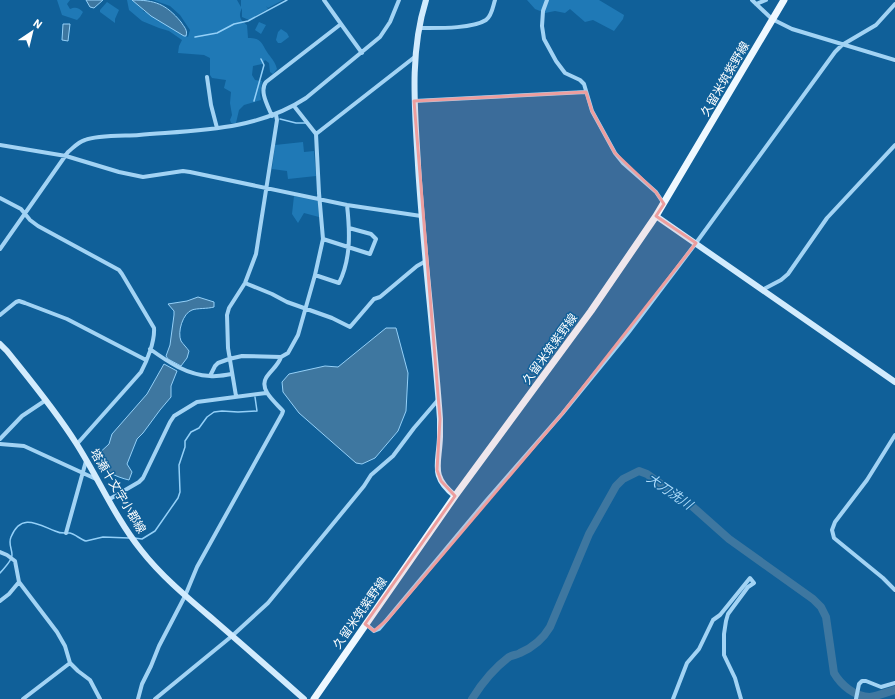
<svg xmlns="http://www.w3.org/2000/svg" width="895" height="699" font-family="'IBM Plex Sans','Noto Sans JP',sans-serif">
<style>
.green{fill:#1f79b6}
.water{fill:#3e77a0;stroke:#94d0f8}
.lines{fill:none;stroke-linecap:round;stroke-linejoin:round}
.stream{stroke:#94d0f8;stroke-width:1.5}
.river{stroke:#3e77a0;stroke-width:8}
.street{stroke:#a2d3f4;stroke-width:4}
.secondary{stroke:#d2ebfd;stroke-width:6}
.primary{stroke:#eff8ff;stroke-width:7}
.marked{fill:#ed9e9e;fill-opacity:0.2;stroke:#ed9e9e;stroke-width:3;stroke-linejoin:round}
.labels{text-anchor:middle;stroke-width:3;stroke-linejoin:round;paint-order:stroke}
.street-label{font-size:12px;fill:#fff;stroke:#106099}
.water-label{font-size:13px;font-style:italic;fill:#aedcfb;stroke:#106099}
</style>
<rect width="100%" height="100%" fill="#106099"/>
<path class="green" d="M57,0H70L67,4L70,9C75,7 78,7 83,12L80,17L77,20L62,15Z
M127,0H137L142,5L143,11L145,12L148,10L188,37L190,30L180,15L170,6L153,0H237L241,7V0H283L268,8L266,6L268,9L249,20L242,17V8C238,16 240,20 247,25L248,38C261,38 261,42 267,52C271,58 275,61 277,69L273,74L270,72L269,63L265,60L262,64L253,66L252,75L255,80L262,81L260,94L261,100L244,105L239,110L236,123H231L230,120L232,115L230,103L231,92L224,88L226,80L212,78L210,75V58L204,55L178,53L179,46L182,40L169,31L159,28L142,21L129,10Z
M527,0H599L624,15L623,19L614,31L593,20L585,22L570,9L565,13L555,11L545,13L535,9Z
M107,2L119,10L115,19V23L100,12V10Z
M259,22L266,25L261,34L255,30Z
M281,29L287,33L289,37L281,43H278L276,40L278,32Z
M303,142L304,152L314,151L316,176L288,179L287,171L272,169L275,145Z
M294,196L318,201L319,217L304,213L298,223L292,214Z"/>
<path class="water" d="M86,0H103L94,8L90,7Z
M132,0C155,0 166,4 181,22C184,27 188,30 186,36H184L151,16Z
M63,24H70L68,41L62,40Z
M198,297L214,302V307C207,309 197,308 192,310C183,313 177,332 181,341C183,344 187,348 189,351L187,358L181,366L168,359L166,356L170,345L174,315V311L168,304L187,301Z
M386,328H396L408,373L406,411L398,431L375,458L362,464L356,463L299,413L283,392L282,382L289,374L325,366L338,367Z
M164,364L177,371L171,386V397L160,410L143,433L137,439L127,464L132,472L129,480C116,477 101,470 94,458L109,444L112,434L147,394Z"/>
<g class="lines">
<path class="stream" d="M195,37L217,33L234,24L248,21L287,0
M254,101L264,65L261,59
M280,119L296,123H306
M134,538L142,539L155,531L178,498L180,492L179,465L185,447V441L191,432L199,428L207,417L214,412L222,411L238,412L257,411L255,397
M0,573C4,568 12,561 12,555C12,548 8,544 11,537C21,513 37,524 55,531C61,534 63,533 70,533C75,534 81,540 86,541L103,537L129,538
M873,696L876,699"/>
<path class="river" d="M472,699C482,683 493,669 509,657C512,655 517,655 520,653C534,647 543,639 550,627L589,534L616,486L623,479L639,471L647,474L693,507L729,539L813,599L821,607L826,617L834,673C841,685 855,697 870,697C878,696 887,692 895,690"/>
<path class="street" d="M324,0L341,24L362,53
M547,0L543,11L542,26L544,39L556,61L565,73L580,80L584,84L592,111L615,153L623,163L656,192L664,204
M752,0L772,19L792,29L895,60
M756,4L766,0
M420,28C437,28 472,29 486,20C492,16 493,6 495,0
M207,77L211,105L217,128
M414,101L586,92
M272,116C268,106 259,91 266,82L341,24
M316,134L416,56
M0,145L66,156L119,172L143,177L183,171L190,172L347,205L421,216
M0,198L21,209L30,220L38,226L119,270L122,274L154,328C155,341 147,361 141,372L77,444
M323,239L370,254L376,239L371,234L349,228
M0,249L68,152C73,148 78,142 85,140C97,135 125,136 139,135C197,130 256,131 306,98L380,37L390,22L399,0
M315,275L339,283C351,259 350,232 347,205
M245,283L272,294L287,302L332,318L350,327L374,299L380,297L417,266L426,261
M762,290L781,280L788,274L827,218L895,145
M0,315L16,302L19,301L25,303L67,319L146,360
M150,349C168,362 187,375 210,376C217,377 225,375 232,374
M210,376L215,366L218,363L229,359L242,356L281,357L288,353L298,335L315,275L323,239L319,193L316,134L294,106
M236,396L228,348L227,315L229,308L245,283L256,254L277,120L276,115
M895,435L867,480L835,522L832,530L834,538L883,578L895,590
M0,439L22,416L46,400
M0,444L24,446L96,479
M108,500L139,482L143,478L170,422L174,416L197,402L266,393
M66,533L86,461
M0,552L7,555L15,561L19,582L57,632L65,646L70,663L78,671L90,680L100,699
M0,601L9,594L19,582
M366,624L374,631L379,629L486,501L562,414L628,333L696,243L835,52L842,45L876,25L895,4
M23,699L70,663
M138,699L142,684L151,666L159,646L185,596L197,567L282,414L283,411C276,403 259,390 266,378C270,371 278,366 281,357
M155,699L232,636L268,603L364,486L371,475L393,456L414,428L438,400
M673,699L687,663L699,649L713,620L720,615L750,578L754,583L748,587L728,614L726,621L724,634V655L735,678L741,699
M856,699L859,684L862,681H866L881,687L895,683"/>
<path class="secondary" d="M426,0C409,54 415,110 418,165C423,250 434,334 440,419C440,425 440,431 440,437C439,465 430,476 455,496
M656,216L895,382
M0,344L7,351C31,381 56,411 76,443C99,479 114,516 141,550C162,577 189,599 215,621C245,647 275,673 304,699"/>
<path class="primary" d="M314,699L455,496L591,311L656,216L784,0"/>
</g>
<path class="marked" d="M586,92L592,111L615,153L656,192L664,204L656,216L696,243L562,414L387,620L374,631L365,624L455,496L441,481L437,470L440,419L414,101Z"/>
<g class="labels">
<g class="street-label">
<text transform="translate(725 79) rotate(-60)" y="4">久留米筑紫野線</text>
<text transform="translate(550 349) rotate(-54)" y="4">久留米筑紫野線</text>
<text transform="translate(118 491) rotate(59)" y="4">塔瀬十文字小郡線</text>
<text transform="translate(360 613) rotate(-55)" y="4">久留米筑紫野線</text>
</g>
<g class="water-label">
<text transform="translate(670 491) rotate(35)" y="5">大刀洗川</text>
</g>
</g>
<g transform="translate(32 32) rotate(35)" stroke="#106099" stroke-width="3" paint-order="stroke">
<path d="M0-3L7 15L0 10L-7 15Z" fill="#ffffff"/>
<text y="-6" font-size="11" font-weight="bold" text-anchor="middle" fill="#ffffff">N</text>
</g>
</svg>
